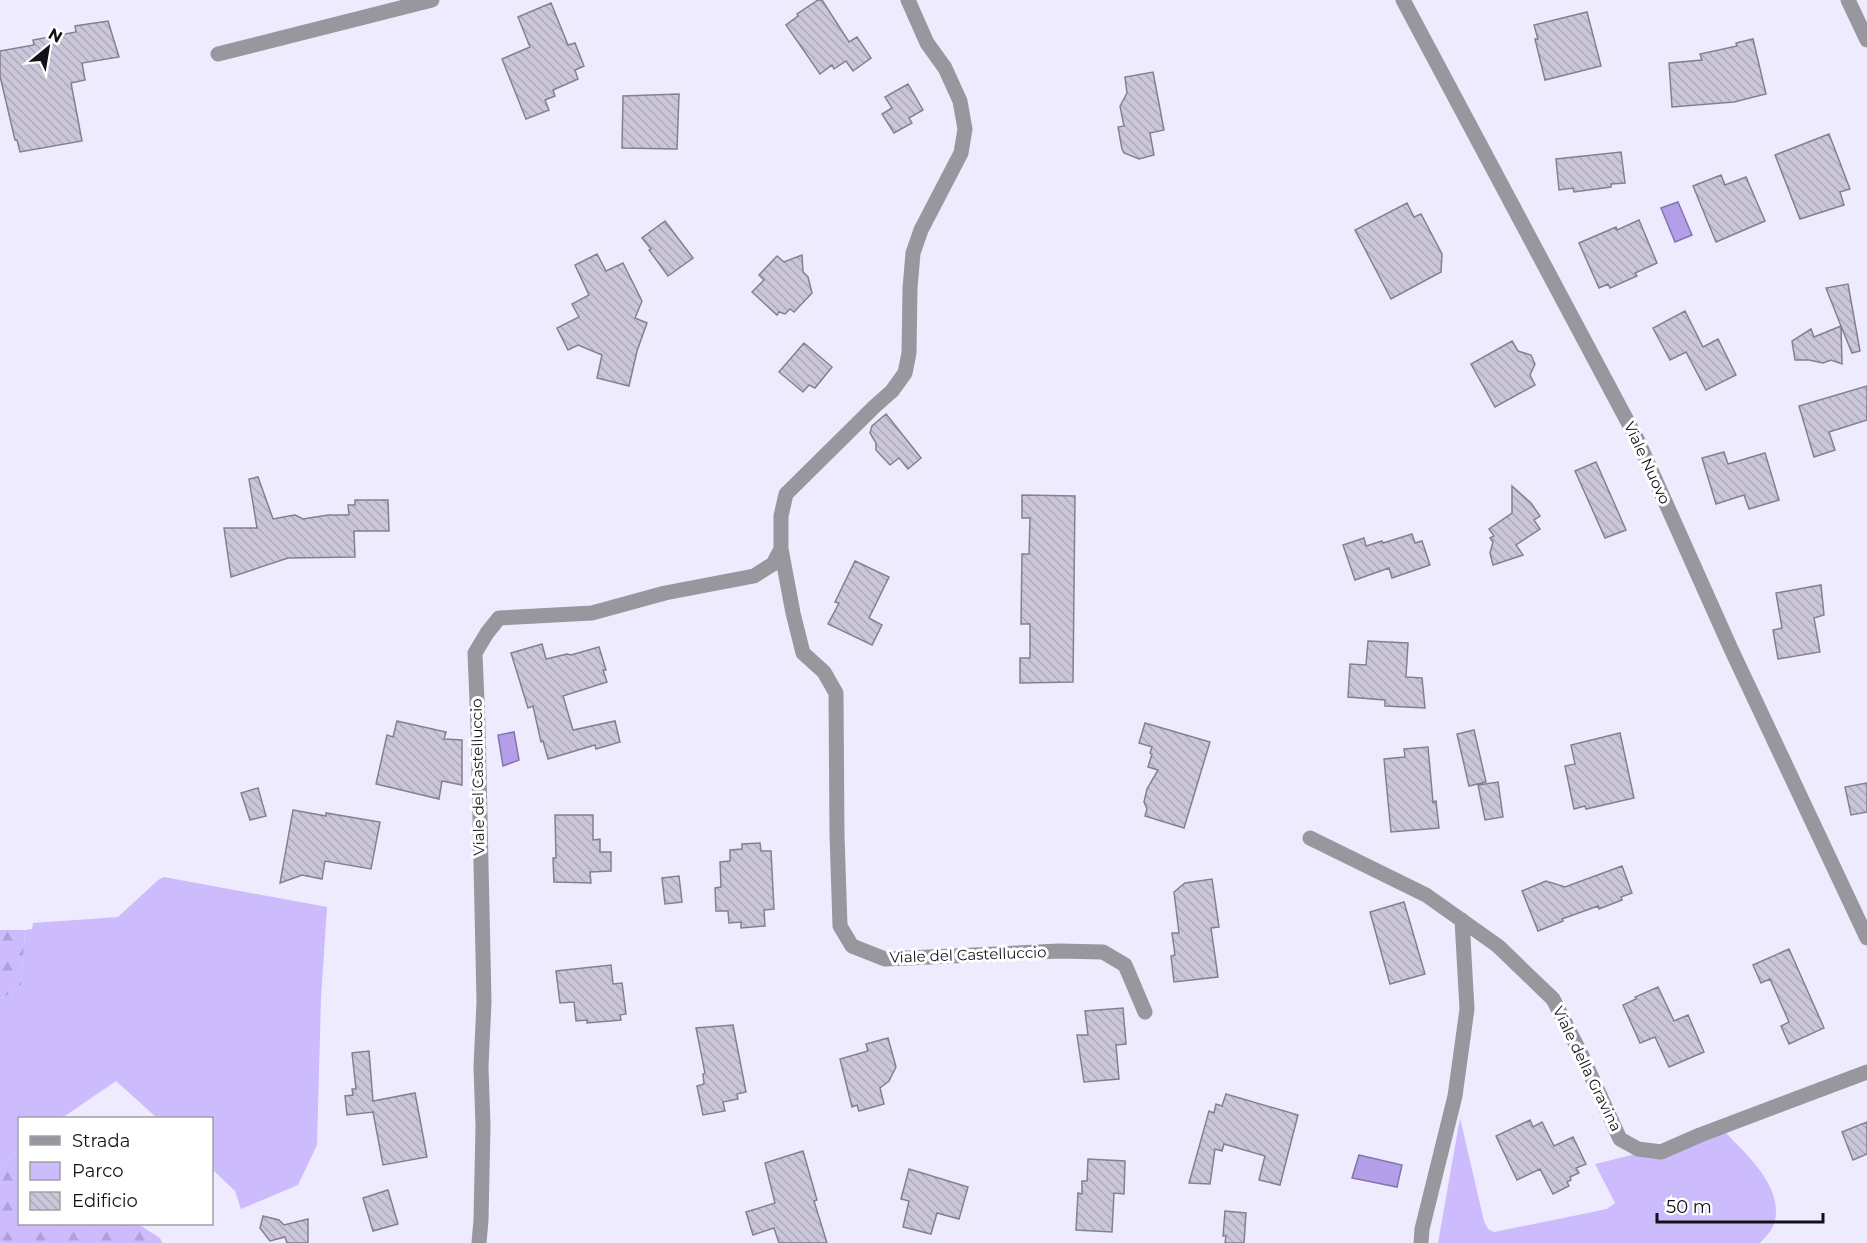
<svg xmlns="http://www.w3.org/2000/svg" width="1867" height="1243" font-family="Montserrat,sans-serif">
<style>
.green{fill:#ccbbfd}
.forest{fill:url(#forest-firs)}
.water{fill:#b39fe9;stroke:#8375ab;stroke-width:1.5}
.building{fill:url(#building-back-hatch);stroke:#848091;stroke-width:1.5}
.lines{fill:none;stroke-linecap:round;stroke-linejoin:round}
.minor{stroke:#98979e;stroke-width:15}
.labels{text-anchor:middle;stroke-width:6;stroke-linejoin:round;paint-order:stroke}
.street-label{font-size:15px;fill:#141219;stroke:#fff}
</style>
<defs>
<pattern id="forest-firs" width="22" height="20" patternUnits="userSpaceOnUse" patternTransform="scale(1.5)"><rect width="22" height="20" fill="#ccbbfd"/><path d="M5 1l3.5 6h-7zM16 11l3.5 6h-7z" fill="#aea0d8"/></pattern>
<pattern id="building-back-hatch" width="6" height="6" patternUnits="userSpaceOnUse" patternTransform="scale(1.5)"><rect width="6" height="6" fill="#cbc6d9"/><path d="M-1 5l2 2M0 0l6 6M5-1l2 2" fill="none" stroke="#ada9ba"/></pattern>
</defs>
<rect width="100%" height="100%" fill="#efebfe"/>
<path class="green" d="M164,877L327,907L321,998L317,1145L298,1185L241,1209L235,1191L212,1169V1118H157L116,1081L62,1118H20L19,1150L0,1165V999L21,987L25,930L32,929L33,923L118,917L158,880Z
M1460,1118L1484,1221L1488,1229L1494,1232L1607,1209L1615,1203L1595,1164L1725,1132C1747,1155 1785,1188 1774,1224C1772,1231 1764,1238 1760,1243H1438Z"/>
<path class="forest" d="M0,930H25L21,987L0,999Z
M19,1150L20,1224H138L160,1238L162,1243H0V1165Z"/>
<path class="water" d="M1678,202L1692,235L1675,242L1661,208Z
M514,732L519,760L503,766L498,735Z
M1359,1155L1402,1165L1397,1187L1352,1178Z"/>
<path class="building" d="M818,0H822L849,42L857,37L871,58L853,71L846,61L834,69L832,65L820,74L786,25L798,16L797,14Z
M551,3L568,45L575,43L584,66L575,70L578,79L553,90L555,96L545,100L549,110L526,119L502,59L530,47L518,17Z
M1587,12L1601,66L1545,80L1535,39H1538L1534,25Z
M108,21L119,57L82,63L85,80L71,83L82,141L20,152L17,140H15L0,76V51L34,45L33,40L76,32L75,26Z
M1753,39L1766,94L1734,102L1672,107L1669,63L1702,60L1700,54L1737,46L1736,43Z
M1153,72L1164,130L1150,133L1154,155L1139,159L1124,153L1122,149L1118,127L1124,126L1120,106L1127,93L1125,77Z
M908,84L923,110L909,118L912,123L894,133L882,114L892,108L885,97Z
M679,94L677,149L622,148L623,96Z
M1829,134L1850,189L1840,192L1844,205L1800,219L1775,155Z
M1621,152L1625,183L1611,184V187L1574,192L1573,188L1559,190L1556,159Z
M1721,175L1725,185L1746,177L1765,221L1716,242L1693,186Z
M1407,203L1414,217L1421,214L1442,254L1441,272L1391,299L1355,230Z
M1639,220L1657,263L1635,273L1637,276L1610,288L1608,284L1599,288L1579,243L1616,227L1617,230Z
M665,221L693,258L668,276L649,250L651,249L642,238Z
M597,254L606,271L623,263L642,301L635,318L647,323L637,351L629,386L597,378L602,355L578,345L568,350L557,328L579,317L572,304L589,295L575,265Z
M802,255L803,272L808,277L812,293L794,312L790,309L785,314L779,312L777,315L752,292L764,280L759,275L777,256L784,262Z
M1848,284L1860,351L1852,353L1841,326L1842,364L1831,360L1823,363L1809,360H1795L1792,341L1811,329L1814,337L1841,326L1826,288Z
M1685,311L1703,347L1718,339L1736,375L1706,390L1686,352L1670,360L1653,328Z
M1512,341L1518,351L1531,355L1535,364L1530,375L1535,385L1495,407L1471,364Z
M804,343L832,367L815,388L809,385L803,392L779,372Z
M1867,386V420L1829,432L1835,450L1814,457L1799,406Z
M886,414L921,458L908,469L899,458L890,465L876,450V443L870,433L872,426Z
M1724,452L1728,464L1765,453L1779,500L1749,509L1744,495L1716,504L1702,458Z
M1596,462L1626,530L1605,538L1575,471Z
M258,477L273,519L289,516L295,515L303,519L328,515H349L348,505H355V500H388L389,531H354L355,557L288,558L231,577L224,528H257L249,479Z
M1512,486L1531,503L1540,516L1534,520L1540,529L1516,545L1523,555L1493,565L1490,553L1493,542L1490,538L1494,536L1489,529L1512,513Z
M1022,495L1075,496L1073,682L1020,683V658H1030V624H1021L1022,554H1029L1030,518H1022Z
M1412,534L1415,543L1422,541L1430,565L1392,578L1389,568L1355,580L1343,545L1364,538L1366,546L1382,541L1383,543Z
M855,561L889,577L869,618L882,625L872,645L828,624L839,603L835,602Z
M1821,585L1824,615L1814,618L1820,652L1778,659L1773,630L1782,628L1776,593Z
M1368,641L1408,643L1406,677L1422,678L1425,708L1385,706V700L1348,697L1350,664L1366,665Z
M542,644L546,659L567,654L571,655L599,647L606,670H603L607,682L563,696L573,730L615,721L620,742L596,749L595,745L548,759L543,741L541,742L533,706L528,708L511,653Z
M397,721L446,732L444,739L462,740V785L442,781L439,799L376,784L387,735L393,737Z
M1145,723L1210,742L1184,828L1145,816L1147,809L1144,802L1147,789L1158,770L1148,767L1152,754L1150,753L1152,747L1139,743Z
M1474,730L1486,782L1469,786L1457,734Z
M1620,733L1634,798L1586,809L1585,806L1574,809L1565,766L1575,764L1571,745Z
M1428,747L1433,802L1436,801L1439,828L1391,832L1384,759L1405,757L1404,749Z
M1498,782L1503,817L1485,820L1478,785Z
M1867,783V812L1851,815L1845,787Z
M258,788L266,816L250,820L241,793Z
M293,810L326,816V813L380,822L371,869L325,861L322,879L302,875L280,883Z
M555,815H593V840L600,839V852H611V871L590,872L591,883L554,882L553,858H556Z
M760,843L761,851H771L774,909L764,910L765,926L741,928V922L729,923L728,911H716L715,888L721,887L720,862L730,861V850L742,849V844Z
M1622,866L1632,893L1621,897L1622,900L1599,909L1598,906L1562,919L1563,921L1538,931L1522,891L1546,881L1565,887Z
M679,876L682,902L665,904L662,878Z
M1212,879L1219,927L1211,928L1218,977L1174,982L1171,956L1175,955L1172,933H1179L1174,892L1185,883Z
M1404,902L1425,974L1390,984L1370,912Z
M1789,949L1824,1028L1789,1044L1781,1026L1789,1022L1770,979L1761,983L1753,965Z
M611,965L613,984L622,983L626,1014L620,1015L621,1020L587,1023V1020L576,1021L574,1002L560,1003L556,971Z
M1658,987L1674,1021L1688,1015L1704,1052L1669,1067L1655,1037L1640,1043L1623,1005L1636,999L1635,997Z
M1123,1008L1126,1044L1116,1045L1119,1079L1084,1082L1077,1035H1088L1085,1011Z
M733,1025L746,1092L737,1094L738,1099L723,1102L725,1111L703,1115L697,1086L704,1084L703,1074L705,1073L696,1028Z
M888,1038L896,1067L889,1081L880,1088L884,1104L859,1111L857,1105L852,1107L840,1059L868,1051L866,1044Z
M369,1051L373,1101L415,1093L427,1157L383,1165L373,1112L347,1115L345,1096L353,1095L352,1089H356L352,1053Z
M1226,1094L1298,1115L1280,1185L1259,1180L1265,1156L1224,1144L1222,1151L1215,1149L1210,1184L1189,1183L1209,1111L1214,1113L1216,1104L1222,1106Z
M1530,1120L1533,1127L1542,1122L1554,1146L1573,1137L1586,1164L1576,1168L1579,1173L1570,1177L1571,1180L1567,1182L1569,1186L1553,1194L1540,1169L1517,1180L1496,1136Z
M1867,1122V1154L1853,1160L1842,1132Z
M803,1151L817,1200L814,1201L827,1243H779L774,1228L753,1235L746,1212L775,1203L765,1163Z
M1088,1159L1125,1161L1124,1194L1114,1193L1112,1232L1076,1230L1078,1193L1082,1194V1181H1087Z
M909,1169L968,1187L959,1219L937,1213L931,1234L903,1227L909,1201L901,1199Z
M388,1190L398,1224L373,1231L363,1198Z
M1225,1211L1246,1213L1244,1243H1225L1226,1236H1223Z
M263,1216L279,1220L284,1225L308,1219V1243H287L285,1237L270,1241L260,1228Z"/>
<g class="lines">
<path class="minor" d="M1403,0L1638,441L1731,649L1867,938
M1848,0L1867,40
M218,54L432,0
M781,549L793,613L803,653L824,672L836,693L837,835L840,926L852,946L885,959L1059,951L1103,952L1125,965L1145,1012
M1310,838L1426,895L1498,946L1553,999L1582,1056L1620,1139L1638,1149L1661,1152L1700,1135L1867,1072
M479,1243L481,1220L483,1126L481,1067L484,1002L478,725L475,653L487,633L499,618L592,613L665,593L754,576L773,564L781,549V516L786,494L874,407L892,391L905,373L909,353L910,288L913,253L921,230L961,153L965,129L960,101L945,68L927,43L908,0
M1421,1243L1422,1229L1455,1096L1467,1009L1462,920"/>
</g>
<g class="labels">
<g class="street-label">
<text transform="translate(1647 463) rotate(65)" y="5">Viale Nuovo</text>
<text transform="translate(478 777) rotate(-91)" y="5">Viale del Castelluccio</text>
<text transform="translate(968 955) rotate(-2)" y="5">Viale del Castelluccio</text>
<text transform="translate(1587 1069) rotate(64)" y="5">Viale della Gravina</text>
</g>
</g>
<rect x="18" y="1117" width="195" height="108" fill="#ffffff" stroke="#a1a0a3" stroke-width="1.5"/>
<rect x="30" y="1136" width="30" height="9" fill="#98979e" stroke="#a1a0a3" stroke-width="1.5"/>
<text x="72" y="1147" font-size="18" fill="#141219">Strada</text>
<rect x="30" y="1162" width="30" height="18" fill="#ccbbfd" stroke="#a1a0a3" stroke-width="1.5"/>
<text x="72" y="1177" font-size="18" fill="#141219">Parco</text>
<rect x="30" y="1192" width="30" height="18" fill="url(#building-back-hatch)" stroke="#a1a0a3" stroke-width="1.5"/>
<text x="72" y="1207" font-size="18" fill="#141219">Edificio</text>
<g transform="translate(48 48) rotate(30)" stroke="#ffffff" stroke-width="4.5" paint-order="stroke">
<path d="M0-4.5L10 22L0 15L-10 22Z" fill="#141219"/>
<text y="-9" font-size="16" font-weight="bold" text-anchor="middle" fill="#141219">N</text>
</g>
<path d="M1657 1213v9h166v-9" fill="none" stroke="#141219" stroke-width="3"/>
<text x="1666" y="1213" font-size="18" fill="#141219" stroke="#ffffff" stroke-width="4.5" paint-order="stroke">50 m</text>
</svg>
